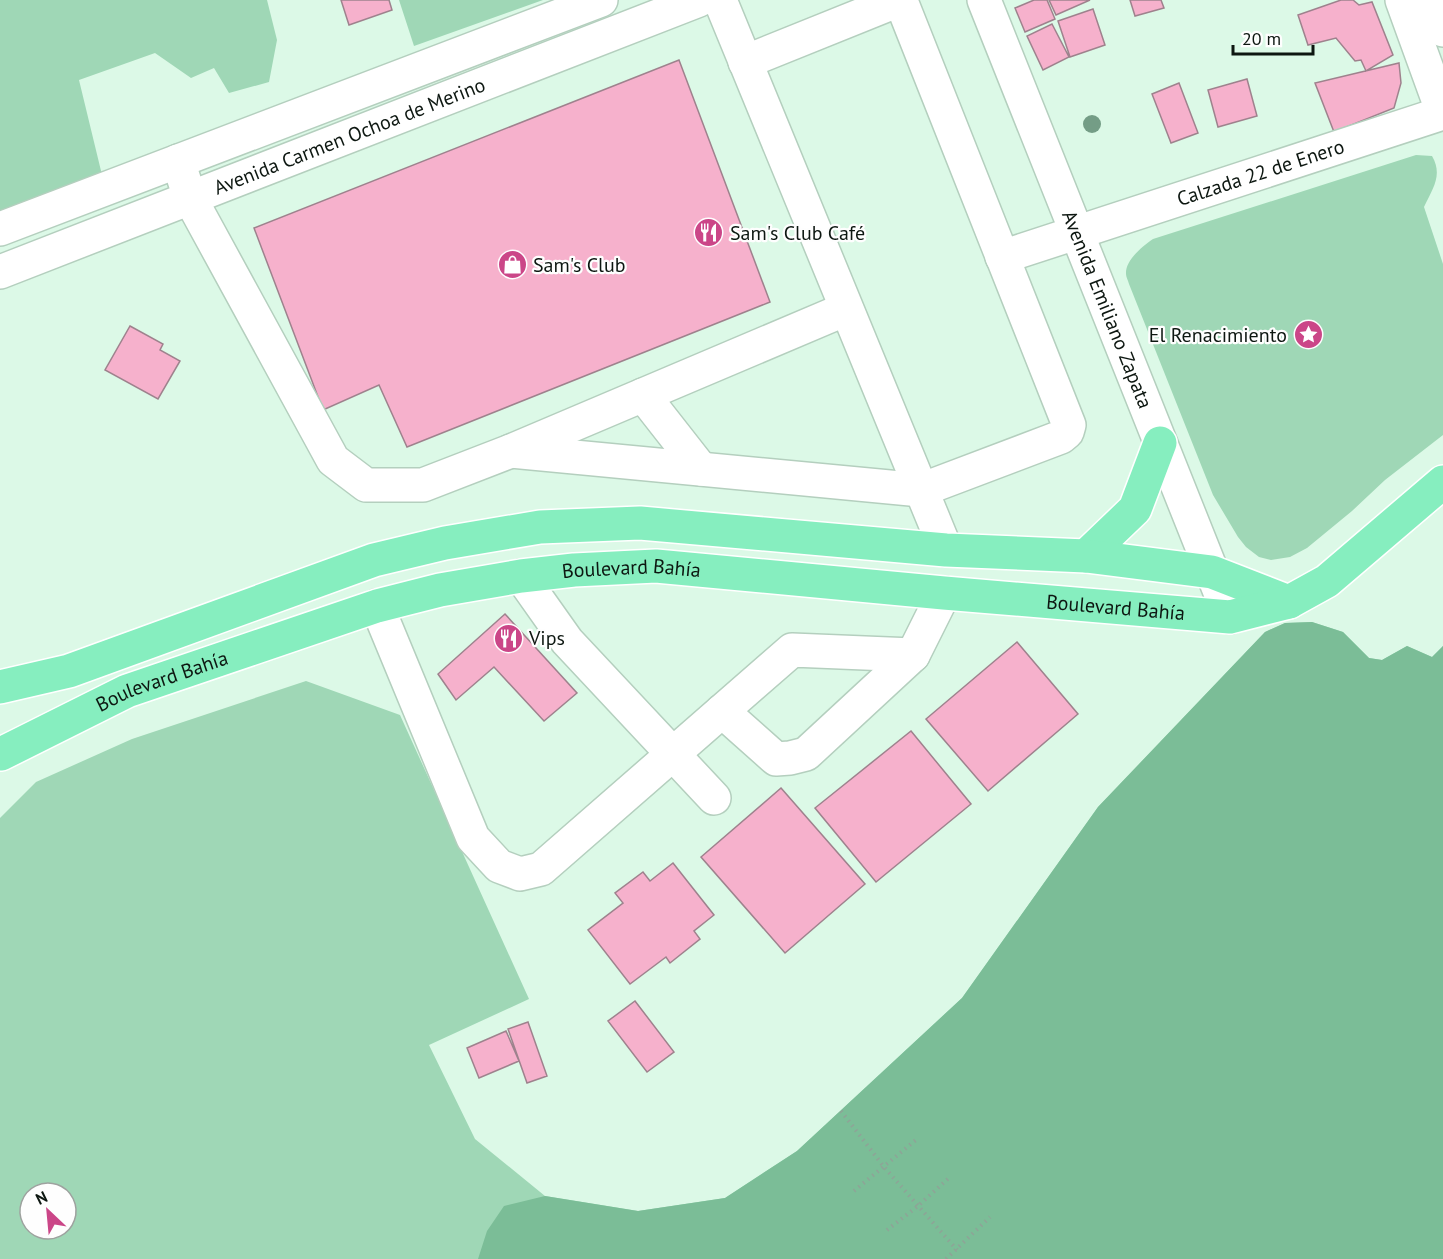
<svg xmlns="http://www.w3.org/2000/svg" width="1443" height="1259" font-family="'PT Sans',sans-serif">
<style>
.green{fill:#9fd7b6;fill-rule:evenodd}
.water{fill:#7bbd97}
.building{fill:#f6b1cc;stroke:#9e828d;stroke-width:1.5}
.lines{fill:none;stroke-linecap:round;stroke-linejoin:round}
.minor-casing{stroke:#b4cfbe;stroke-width:36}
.major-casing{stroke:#fff;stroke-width:36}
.path{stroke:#8ea497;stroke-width:4;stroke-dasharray:1.5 4.5;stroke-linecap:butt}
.minor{stroke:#fff;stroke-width:33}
.major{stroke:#86eebf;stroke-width:33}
.tree{fill:#749d86}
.labels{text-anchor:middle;stroke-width:4.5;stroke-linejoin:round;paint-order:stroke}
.street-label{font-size:20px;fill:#0d1711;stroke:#fefefe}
.poi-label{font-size:20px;fill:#0d1711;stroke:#fefefe;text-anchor:start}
</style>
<rect width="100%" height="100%" fill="#dcf9e7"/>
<path class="green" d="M0,0H267L277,40L269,82L229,93L214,68L191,78L155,53L79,80L102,175L0,212Z
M399,0H543L414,46Z
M1416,155L1432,156C1443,175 1433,188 1424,207L1443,264V435L1385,480L1352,511L1307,548L1290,557L1271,560L1259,557L1246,547L1238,537L1213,495L1129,284C1128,280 1126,277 1126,274C1125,260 1143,246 1153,239Z
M1312,622L1343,632L1369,658L1382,660L1407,646L1432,657L1443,646V1259H0V818L36,782L132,739L306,681L400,715L529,999L429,1045L475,1139L545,1196L638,1211L725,1198L797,1151L962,998L1098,807L1265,632L1285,623ZM30,1193H66V1229H30Z"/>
<path class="water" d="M1312,622L1343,632L1369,658L1382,660L1407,646L1432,657L1443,646V1259H478L487,1231L504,1206L545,1196L638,1211L725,1198L797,1151L962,998L1098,807L1265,632L1285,623Z"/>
<path class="building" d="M341,0H389L392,10L349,25Z
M1034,0H1047L1055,19L1025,32L1015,8Z
M1049,0H1090L1056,15Z
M1130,0H1161L1164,8L1135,16Z
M1341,0H1353L1359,5L1372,2L1393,55L1366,71L1361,60L1355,61L1336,38L1308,45L1298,15Z
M1093,9L1105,45L1070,57L1058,21Z
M1052,24L1069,57L1043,70L1027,36Z
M679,60L770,302L407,447L379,385L323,410L254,228Z
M1399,63L1401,83L1394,108L1334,132L1315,83Z
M1247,79L1257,116L1218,127L1208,90Z
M1179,83L1198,133L1171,143L1152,94Z
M130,326L163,344L160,350L180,361L158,399L105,370Z
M505,614L577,693L544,721L494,667L456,700L438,674Z
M1017,642L1078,714L988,791L926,719Z
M911,731L971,804L876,882L815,808Z
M781,788L865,884L785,953L701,857Z
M673,863L714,915L694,931L700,939L670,963L666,957L630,984L588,930L623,903L615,893L643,872L650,881Z
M635,1001L674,1052L647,1072L608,1021Z
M528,1022L547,1076L527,1083L508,1029Z
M506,1031L519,1061L479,1078L467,1048Z"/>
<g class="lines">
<defs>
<g id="minor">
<path d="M720,0L946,550"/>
<path id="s1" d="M984,0L1230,617"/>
<path d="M1402,0L1443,113"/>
<path d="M1432,0L1443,30"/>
<path d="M178,161L190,198L333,460L366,485H423L511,451L846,309"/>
<path d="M0,229L601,0"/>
<path id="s2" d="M1002,257L1443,113"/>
<path id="s3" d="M0,272L699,0"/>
<path d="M643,395L701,469"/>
<path d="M511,451L921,490L1061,437L1067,432L1069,425L903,6L900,2H894L745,62"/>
<path d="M521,576L567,641L714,798"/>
<path d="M377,606L473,838L499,866L520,874L541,869L792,650L913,655"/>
<path d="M722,711L776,759L790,758L806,754L913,655L944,593"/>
</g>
<g id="major">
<path d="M1086,556L1135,509L1160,443"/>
<path d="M0,687L69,671L374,560L445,543L540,527L640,523L946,550L1086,556L1212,572L1289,602"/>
<path id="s4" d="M1,754L127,691L377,606L440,590L521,576L574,570L656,566L944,593L1230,617L1289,602L1327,581L1443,482"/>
</g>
</defs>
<use href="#minor" class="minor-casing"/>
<use href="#major" class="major-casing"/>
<path class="path" d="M841,1111L884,1167L957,1250
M854,1191L917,1139
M887,1230L918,1206L951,1176
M946,1259L990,1217"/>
<use href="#minor" class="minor"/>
<use href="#major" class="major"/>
</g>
<circle class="tree" cx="1092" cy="124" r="9"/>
<defs>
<symbol id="restaurant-disc" viewBox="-11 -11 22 22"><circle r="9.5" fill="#cb4688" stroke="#fefefe"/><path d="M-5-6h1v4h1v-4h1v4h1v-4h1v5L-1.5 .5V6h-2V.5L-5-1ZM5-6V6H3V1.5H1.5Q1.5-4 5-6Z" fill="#fff"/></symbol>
<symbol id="shop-disc" viewBox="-11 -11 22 22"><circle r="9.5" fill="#cb4688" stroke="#fefefe"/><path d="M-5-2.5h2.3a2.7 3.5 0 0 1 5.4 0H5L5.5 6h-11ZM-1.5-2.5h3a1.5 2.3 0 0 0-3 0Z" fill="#fff"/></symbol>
<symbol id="sight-disc" viewBox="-11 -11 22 22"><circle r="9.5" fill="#cb4688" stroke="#fefefe"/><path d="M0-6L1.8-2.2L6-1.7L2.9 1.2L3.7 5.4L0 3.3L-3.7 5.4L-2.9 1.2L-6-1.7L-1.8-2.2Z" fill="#fff"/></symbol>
</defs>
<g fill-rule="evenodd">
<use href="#restaurant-disc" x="692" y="216" width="33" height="33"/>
<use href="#shop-disc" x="496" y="248" width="33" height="33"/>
<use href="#sight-disc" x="1292" y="318" width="33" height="33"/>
<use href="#restaurant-disc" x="492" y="622" width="33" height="33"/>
</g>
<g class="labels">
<g class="street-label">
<text dy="7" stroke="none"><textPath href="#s3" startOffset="375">Avenida Carmen Ochoa de Merino</textPath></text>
<text dy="7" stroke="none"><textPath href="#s2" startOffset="272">Calzada 22 de Enero</textPath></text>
<text dy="7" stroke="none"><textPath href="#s1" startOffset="333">Avenida Emiliano Zapata</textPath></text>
<text dy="7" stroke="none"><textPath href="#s4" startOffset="663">Boulevard Bahía</textPath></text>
<text dy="7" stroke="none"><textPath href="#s4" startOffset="1149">Boulevard Bahía</textPath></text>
<text dy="7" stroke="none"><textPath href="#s4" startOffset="177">Boulevard Bahía</textPath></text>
</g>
<g class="poi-label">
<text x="730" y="240">Sam's Club Café</text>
<text x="533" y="272">Sam's Club</text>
<text x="1287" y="342" text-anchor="end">El Renacimiento</text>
<text x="529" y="645">Vips</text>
</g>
</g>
<g transform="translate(48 1211) rotate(334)"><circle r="28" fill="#fefefe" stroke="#9ea29f" stroke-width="1.5"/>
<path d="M0-4.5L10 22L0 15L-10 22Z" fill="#cb4688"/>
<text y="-9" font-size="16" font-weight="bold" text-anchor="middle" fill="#0d1711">N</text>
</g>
<path d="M1233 45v9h80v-9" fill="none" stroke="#0d1711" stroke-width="3"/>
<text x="1242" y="45" font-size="18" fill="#0d1711" stroke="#fefefe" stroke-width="4.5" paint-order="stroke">20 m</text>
</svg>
